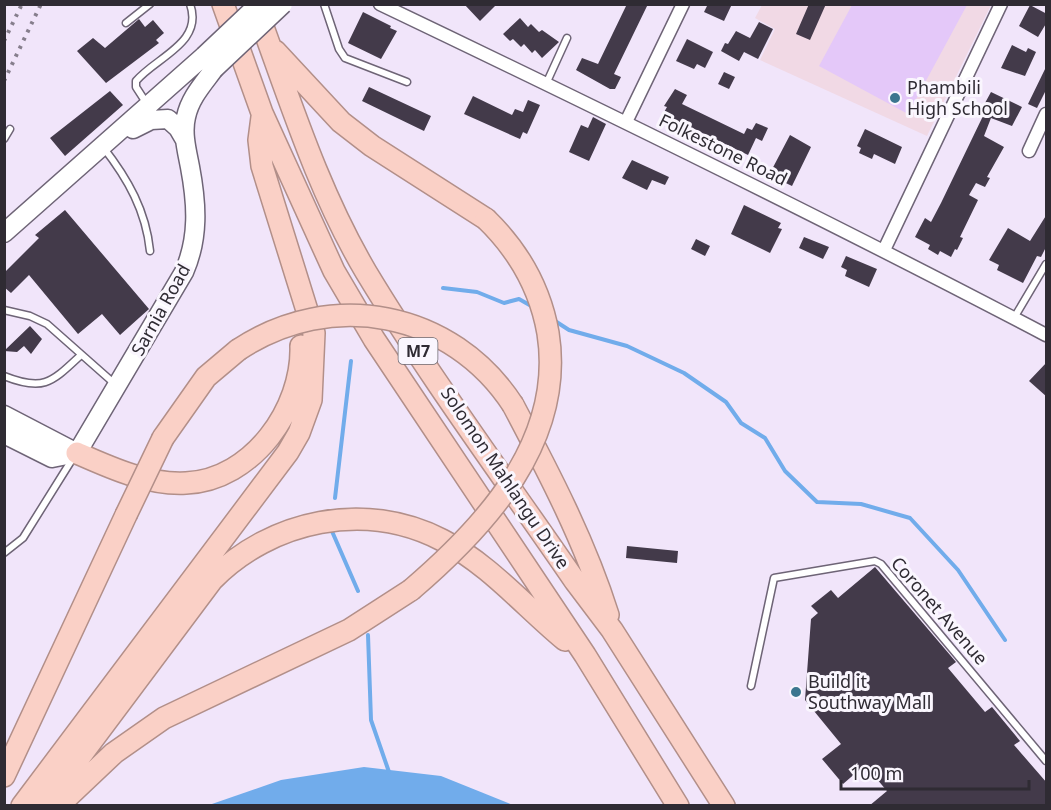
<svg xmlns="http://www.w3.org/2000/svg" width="1051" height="810" font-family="'Noto Sans',sans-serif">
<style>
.education{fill:#f1d9e5}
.green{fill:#e4c8f9}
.water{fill:#71aceb}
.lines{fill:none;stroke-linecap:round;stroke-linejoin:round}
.stream{stroke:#71aceb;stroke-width:4}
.building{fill:#433a4a}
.service-casing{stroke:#6e6476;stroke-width:9}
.minor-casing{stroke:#6e6476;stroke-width:15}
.secondary-casing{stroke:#6e6476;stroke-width:21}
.trunk-casing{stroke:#b28f89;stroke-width:24}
.service{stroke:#fff;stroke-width:6}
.minor{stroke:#fff;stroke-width:12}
.secondary{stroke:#fff;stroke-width:18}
.trunk{stroke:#fad0c6;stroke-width:21}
.rail{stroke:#867e8c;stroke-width:4;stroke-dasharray:3 6;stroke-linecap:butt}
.secondary-bridge-casing{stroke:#6e6476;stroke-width:21;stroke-linecap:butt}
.trunk-bridge-casing{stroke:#b28f89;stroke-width:24;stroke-linecap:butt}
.secondary-bridge{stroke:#fff;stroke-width:18}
.trunk-bridge{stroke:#fad0c6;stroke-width:21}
.poi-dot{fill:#3c768f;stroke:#faf6fe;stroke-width:2}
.labels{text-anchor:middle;stroke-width:6;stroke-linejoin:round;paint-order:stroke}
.shield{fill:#faf6fe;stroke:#6c6870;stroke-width:1.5}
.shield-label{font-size:16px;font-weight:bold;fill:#2f2b33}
.poi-label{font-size:18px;fill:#2f2b33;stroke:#faf6fe;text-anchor:start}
.street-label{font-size:18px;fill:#2f2b33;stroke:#faf6fe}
</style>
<rect width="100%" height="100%" fill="#f1e5fa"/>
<path class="education" d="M762,5H991L927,136L760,60L775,29L755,18Z"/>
<path class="green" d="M852,5H967L908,114L819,66Z"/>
<path class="water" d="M364,767L441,776L513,805H209L281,780Z"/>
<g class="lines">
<path class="stream" d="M443,288L477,292L504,303L519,299L533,307
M552,319L569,330L627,346L684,373L726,402L741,423L765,438L785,471L817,502L861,504L910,518L958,570L1005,640
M335,498L351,361
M331,529L358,591
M368,635L371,720L389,772"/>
</g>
<path class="building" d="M464,4H497L480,21Z
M627,4H648L614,74L621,77L615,89H610L576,70L582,58L598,64Z
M708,4H732L724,21L704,12Z
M809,4H826L810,40L796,34Z
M1030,5L1047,14V22L1038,37L1019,26Z
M363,12L391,26L390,28L397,31L381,59L348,43Z
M520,18L528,27L531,24L539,32L542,30L559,42L542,58L535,50L532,53L524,44L521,47L513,39L510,41L503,34Z
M139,19L145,27L153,20L164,33L156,40L159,43L106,83L77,51L93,38L105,48Z
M759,22L773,29L758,59L744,52L739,61L721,51L725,43L728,44L736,31L750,38Z
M687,39L713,52L705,68L697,64L694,69L676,61Z
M1012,45L1026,52L1028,48L1036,52L1025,76L1001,68Z
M1046,67L1047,88L1037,108L1028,104Z
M724,72L735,77L729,89L718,84Z
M369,87L431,116L424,131L362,101Z
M675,89L687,95L682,104L744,134L747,128L752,130L756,123L768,128L762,141L756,138L748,155L663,114L667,107L664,106Z
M110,91L123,105L65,156L50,138Z
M991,92L1022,107L1012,126L991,118L984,136L1004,147L987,177L990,178L985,187L976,183L969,195L978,200L960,237L963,238L957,250L955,249L951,257L940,251L938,255L928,249L930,245L915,237L925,218L931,222L941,203L983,116L979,114Z
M473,96L512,115L515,109L523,112L528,100L540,105L527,134L523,132L520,139L464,114Z
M593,117L606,124L589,161L569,152L581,125L588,128Z
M865,129L902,147L895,164L874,154L872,159L859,153L861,148L857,146Z
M790,135L811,147L792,186L769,175Z
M632,160L669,177L665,185L652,180L647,190L622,178Z
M744,205L781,223L778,228L782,229L770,253L731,234Z
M65,210L149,309L120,335L102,314L78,334L29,275L11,293L4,287V273L39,238L35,235Z
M1047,214V245L1041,257L1037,256L1023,283L997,270L999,265L989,260L1008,228L1030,241Z
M804,237L829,247L823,259L799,248Z
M696,239L710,246L705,256L691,249Z
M846,256L877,269L869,287L845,276L847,270L841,267Z
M30,326L42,339L31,354L24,346L17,352L4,351Z
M1047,362V397L1029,381Z
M627,546L678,551L677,563L626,558Z
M875,567L956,662L948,668L985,712L992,707L1020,741L1014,745L1047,783V806H869L887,791L865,765L843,784L822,759L841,744L805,700L811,619L818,613L811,606L831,590L838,598Z"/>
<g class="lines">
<defs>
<path id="service" d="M324,4L339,49L345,58L407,82
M126,23L150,4
M546,84L567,38
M147,104L136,87V81C156,57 204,43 190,4
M4,139L10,129
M103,147C128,179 146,211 150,251
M4,310L30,316L47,324L116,385
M1014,318L1046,264
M4,376C44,392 52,382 81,355
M4,553L23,538L73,458
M751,686L774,578L875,561L881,564L1046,761"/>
<path id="minor" d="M380,4C604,111 827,220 1046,335
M626,122L683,4
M1029,151L1046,114
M884,250L1001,4"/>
<path id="secondary" d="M133,129L151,120L168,119L178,128L185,140
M4,233L204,56
M4,415L77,453
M4,434L52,458L77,453L184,272C199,238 197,204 190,167C187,151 182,133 186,117C190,98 203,84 214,69"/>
<path id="trunk" d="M223,4L262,113L334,271L374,339L585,655L678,806
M256,8C289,97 317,189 366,272C430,378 505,479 575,581L612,630L724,806
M275,51L341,122L372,146L486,219
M513,405C549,473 585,542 608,615
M163,438L206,377L238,350
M77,453C111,468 148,485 186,483C253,480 303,408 301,346
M4,776L126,515
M22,806L288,452L299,433L311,400L314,333L262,166L259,140L262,117
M43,806L212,580C271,520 365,500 442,540C489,564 525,607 565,640
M58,806L114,753L164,718L349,630L411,590"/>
</defs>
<use href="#service" class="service-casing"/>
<use href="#minor" class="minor-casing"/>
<use href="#secondary" class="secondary-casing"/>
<use href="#trunk" class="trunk-casing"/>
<use href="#service" class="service"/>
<use href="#minor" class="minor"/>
<use href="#secondary" class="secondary"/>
<use href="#trunk" class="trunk"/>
<path class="rail" d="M4,41L22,4
M4,81L41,4"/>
<defs>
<path id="secondary-bridge" d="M204,56L259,4
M214,69L283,4"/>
<path id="trunk-bridge" d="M238,350C331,288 452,311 513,405
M126,515L163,438
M411,590C487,525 565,440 548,333C540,288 519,251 486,219"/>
</defs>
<use href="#secondary-bridge" class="secondary-bridge-casing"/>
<use href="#trunk-bridge" class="trunk-bridge-casing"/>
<use href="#secondary-bridge" class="secondary-bridge"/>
<use href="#trunk-bridge" class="trunk-bridge"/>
</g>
<g class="poi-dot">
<circle cx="895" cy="98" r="6"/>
<circle cx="796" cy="692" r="6"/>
</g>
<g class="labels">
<rect class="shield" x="398.5" y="338" width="39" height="26" rx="4.5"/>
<g class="shield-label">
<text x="418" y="357">M7</text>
</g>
<g class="poi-label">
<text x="907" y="94">Phambili<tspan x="907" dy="21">High School</tspan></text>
<text x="808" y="688">Build it<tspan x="808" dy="21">Southway Mall</tspan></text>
</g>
<g class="street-label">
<text transform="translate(723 150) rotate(26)" y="6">Folkestone Road</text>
<text transform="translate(161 310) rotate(-61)" y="6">Sarnia Road</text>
<text transform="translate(505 478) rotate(56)" y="6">Solomon Mahlangu Drive</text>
<text transform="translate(939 611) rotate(49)" y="6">Coronet Avenue</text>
</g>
</g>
<rect width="1051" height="810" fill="none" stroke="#2f2b33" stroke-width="12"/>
<path d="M841 780v9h188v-9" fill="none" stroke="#2f2b33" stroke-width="3"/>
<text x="850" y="780" font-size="18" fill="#2f2b33" stroke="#faf6fe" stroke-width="4.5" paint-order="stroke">100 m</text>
</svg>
